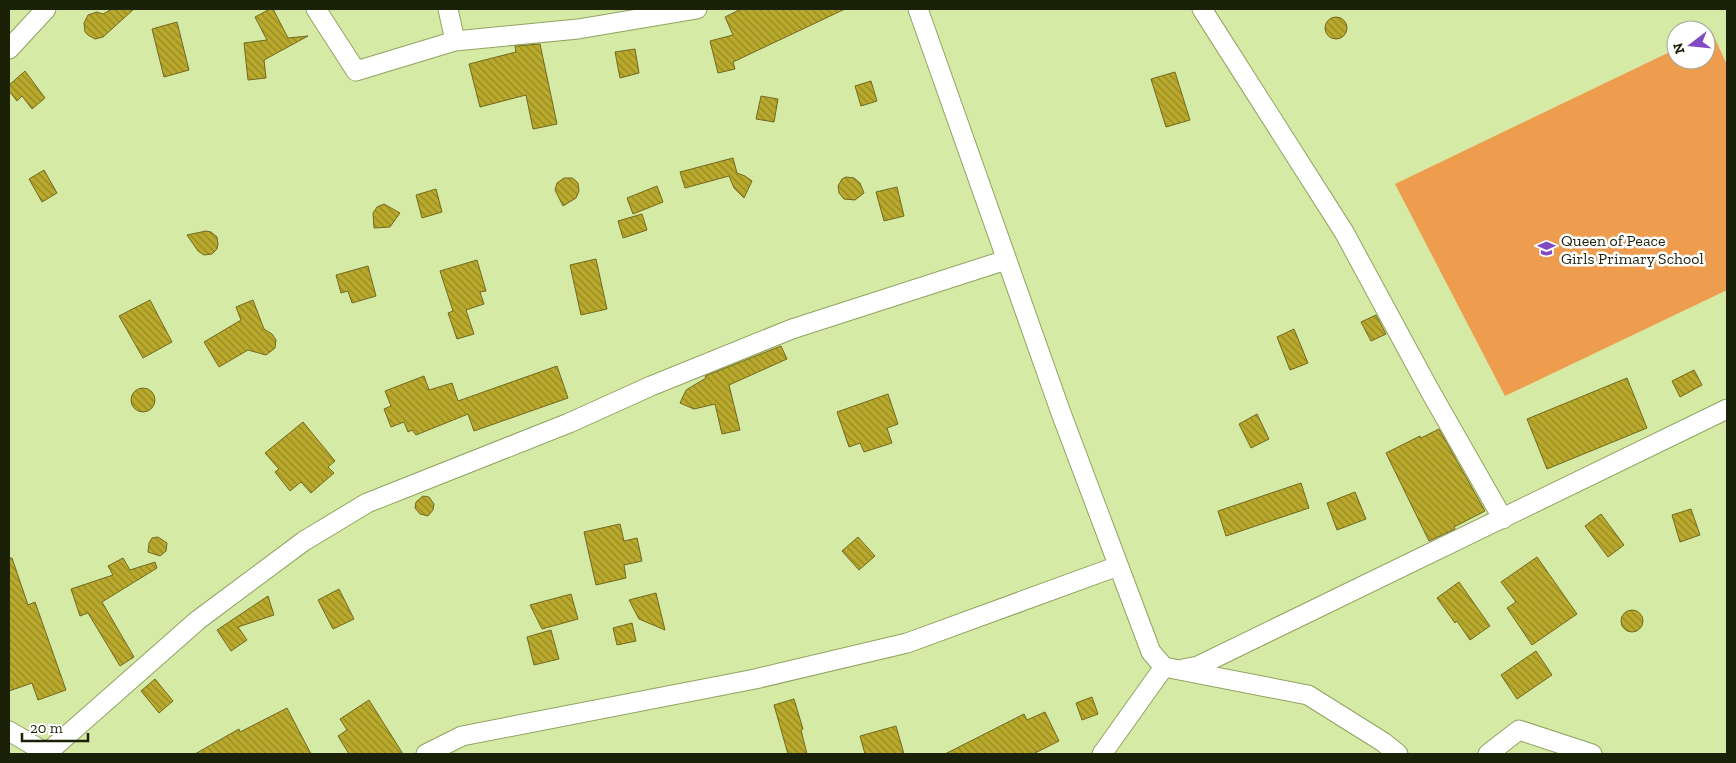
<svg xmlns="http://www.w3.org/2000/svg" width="1736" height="763" font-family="'Zilla Slab',serif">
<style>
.pitch{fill:#ee9c4e}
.building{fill:url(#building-back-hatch);stroke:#726920}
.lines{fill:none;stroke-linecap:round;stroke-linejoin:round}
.street-casing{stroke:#91a361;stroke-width:21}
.street{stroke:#fff;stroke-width:19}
.labels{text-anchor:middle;stroke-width:5;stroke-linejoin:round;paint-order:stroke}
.poi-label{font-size:16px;fill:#1a2106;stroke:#fff;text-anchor:start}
</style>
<defs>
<pattern id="building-back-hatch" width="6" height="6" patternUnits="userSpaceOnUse" patternTransform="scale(1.25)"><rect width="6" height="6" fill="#b9a92c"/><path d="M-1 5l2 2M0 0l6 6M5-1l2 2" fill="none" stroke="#968924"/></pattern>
</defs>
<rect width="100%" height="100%" fill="#d5eaa5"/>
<path class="pitch" d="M1712,32L1727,65V290L1505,396L1395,184L1676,49V60H1706V34Z"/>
<path class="building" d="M112,9H134L103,37L95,39L88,35L85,32L84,23L88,15L97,12L103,14Z
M270,9H273L288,38L308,36L264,60L266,78L248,80L244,43L267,40L255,17Z
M741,9H845L733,62L735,69L718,73L710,41L733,35L725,17Z
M1325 28a11 11 0 1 1 22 0a11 11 0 1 1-22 0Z
M177,22L189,70L164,77L152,29Z
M540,44L557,124L533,129L526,95L480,107L469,64L516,52L515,46Z
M635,49L639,73L620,78L615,52Z
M25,71L45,98L32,109L22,96L17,101L9,91V85Z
M1175,72L1190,120L1166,127L1151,79Z
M871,81L877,101L861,106L855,86Z
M761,96L778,99L774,122L756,119Z
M733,158L737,173L745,176L752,181L744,198L734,188L729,176L685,188L680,172Z
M44,170L57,193L42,202L29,179Z
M846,177L854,178L860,183L864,193L855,200L844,199L839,193L838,186L842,179Z
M564,178H572L575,180L578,183L579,191L576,198L563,206L555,190L557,183Z
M657,186L663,202L633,214L627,198Z
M897,187L904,216L884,221L876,192Z
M436,189L442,212L422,218L416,195Z
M384,204L400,213L390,227L374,228L373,213L377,207Z
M642,214L647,230L623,238L618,221Z
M206,231L211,232L217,237L218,244L217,249L212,254L204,255L198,251L187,235Z
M596,259L607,309L581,315L570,265Z
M477,260L486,291L480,292L484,304L466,310L474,334L457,339L448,313L453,311L440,271Z
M368,266L376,296L352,303L348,291L341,293L336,275Z
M150,300L172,342L143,358L119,316Z
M253,300L264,329L272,334L276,340L275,348L266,355L248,350L219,367L204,342L241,320L236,307Z
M1376,315L1386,334L1371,341L1361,322Z
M1294,329L1308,363L1290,370L1277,337Z
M781,346L787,359L729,385L740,430L722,434L715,404L694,409L680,403L686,390L706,378L705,376Z
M557,366L568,398L474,431L468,414L416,435L412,430L408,432L404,422L391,427L384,409L391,406L385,391L424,376L429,390L452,383L458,401Z
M1694,370L1702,385L1680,397L1672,381Z
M1627,378L1647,428L1547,469L1527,419Z
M131 400a12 12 0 1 1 24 0a12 12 0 1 1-24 0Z
M888,394L898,424L887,428L892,443L864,452L860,443L849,447L837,412Z
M1257,414L1269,439L1251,448L1239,424Z
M303,422L335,461L328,467L334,473L311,493L301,482L290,491L275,472L279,469L265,453Z
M1439,429L1485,511L1454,527L1455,529L1429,541L1386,453L1420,436L1421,438Z
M1301,483L1309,508L1226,536L1218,511Z
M1355,492L1366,519L1337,530L1327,503Z
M423,496L429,497L434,504L433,510L428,516L420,514L415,508L416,502Z
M1691,509L1700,535L1680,542L1672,515Z
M1601,514L1624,545L1608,557L1585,526Z
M620,524L624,541L637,538L642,561L624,565L626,578L596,585L584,532Z
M158,537L167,543L166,551L160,556L148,552L149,543L152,538Z
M858,537L875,556L859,570L842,551Z
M1537,557L1577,614L1532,645L1507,608L1516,602L1501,582Z
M9,558H12L28,605L35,602L66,690L38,700L32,683L9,691Z
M123,558L130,570L155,562L157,568L102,602L134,657L120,666L88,613L80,616L71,589L113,575L108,566Z
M1459,582L1490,626L1470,640L1457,621L1455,623L1437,598Z
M339,589L354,619L333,629L318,600Z
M656,593L665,630L639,619L629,600Z
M571,594L578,619L542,629L530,605Z
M268,596L274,615L238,627L247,640L231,651L217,630Z
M1621 621a11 11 0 1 1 22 0a11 11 0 1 1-22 0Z
M632,623L636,641L617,645L613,628Z
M551,630L559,659L534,665L527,637Z
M1536,651L1552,675L1517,699L1501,675Z
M155,679L173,701L159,713L141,691Z
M1092,697L1098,714L1082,720L1076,703Z
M794,699L803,729L801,730L807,754H788L774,705Z
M369,700L403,754H349L338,736L347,730L340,719Z
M287,708L311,754H195L239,729L240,732Z
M1045,712L1059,741L1033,754H945L1024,714L1027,720Z
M896,726L904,754H865L860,736Z"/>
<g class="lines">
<defs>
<path id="street" d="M316,9L356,71L455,41
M448,9L455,41L578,29L697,9
M918,9L1061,413L1151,652L1164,667L1308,695L1383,742L1398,754
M1202,9L1344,232L1430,391L1503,519
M9,49L46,9
M1183,669L1198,666L1727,409
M9,731L48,754
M47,753L198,620L304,541L367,503L569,423L651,386L792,329L1006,260
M426,754L462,736L755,679L907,643L1118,566
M1102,754L1164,667
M1488,754L1519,730L1592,754"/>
</defs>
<use href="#street" class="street-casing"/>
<use href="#street" class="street"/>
</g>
<defs>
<symbol id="school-bare" viewBox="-9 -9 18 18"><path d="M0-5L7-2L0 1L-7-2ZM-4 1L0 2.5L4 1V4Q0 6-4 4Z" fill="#824bc3" stroke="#fff" stroke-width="2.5" paint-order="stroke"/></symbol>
</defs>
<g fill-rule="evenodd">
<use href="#school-bare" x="1534" y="236" width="25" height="25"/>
</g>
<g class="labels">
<g class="poi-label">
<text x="1561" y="246">Queen of Peace<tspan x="1561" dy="18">Girls Primary School</tspan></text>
</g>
</g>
<rect width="1736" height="763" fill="none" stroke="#1a2106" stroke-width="20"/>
<g transform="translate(1691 45) rotate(254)"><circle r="24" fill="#ffffff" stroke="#a3a69b"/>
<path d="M0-4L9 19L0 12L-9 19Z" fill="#824bc3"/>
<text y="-8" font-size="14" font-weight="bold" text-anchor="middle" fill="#1a2106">N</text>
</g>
<path d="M22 733v8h66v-8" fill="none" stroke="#1a2106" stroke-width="2.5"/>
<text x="30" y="733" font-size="15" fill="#1a2106" stroke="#ffffff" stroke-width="4" paint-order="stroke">20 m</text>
</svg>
